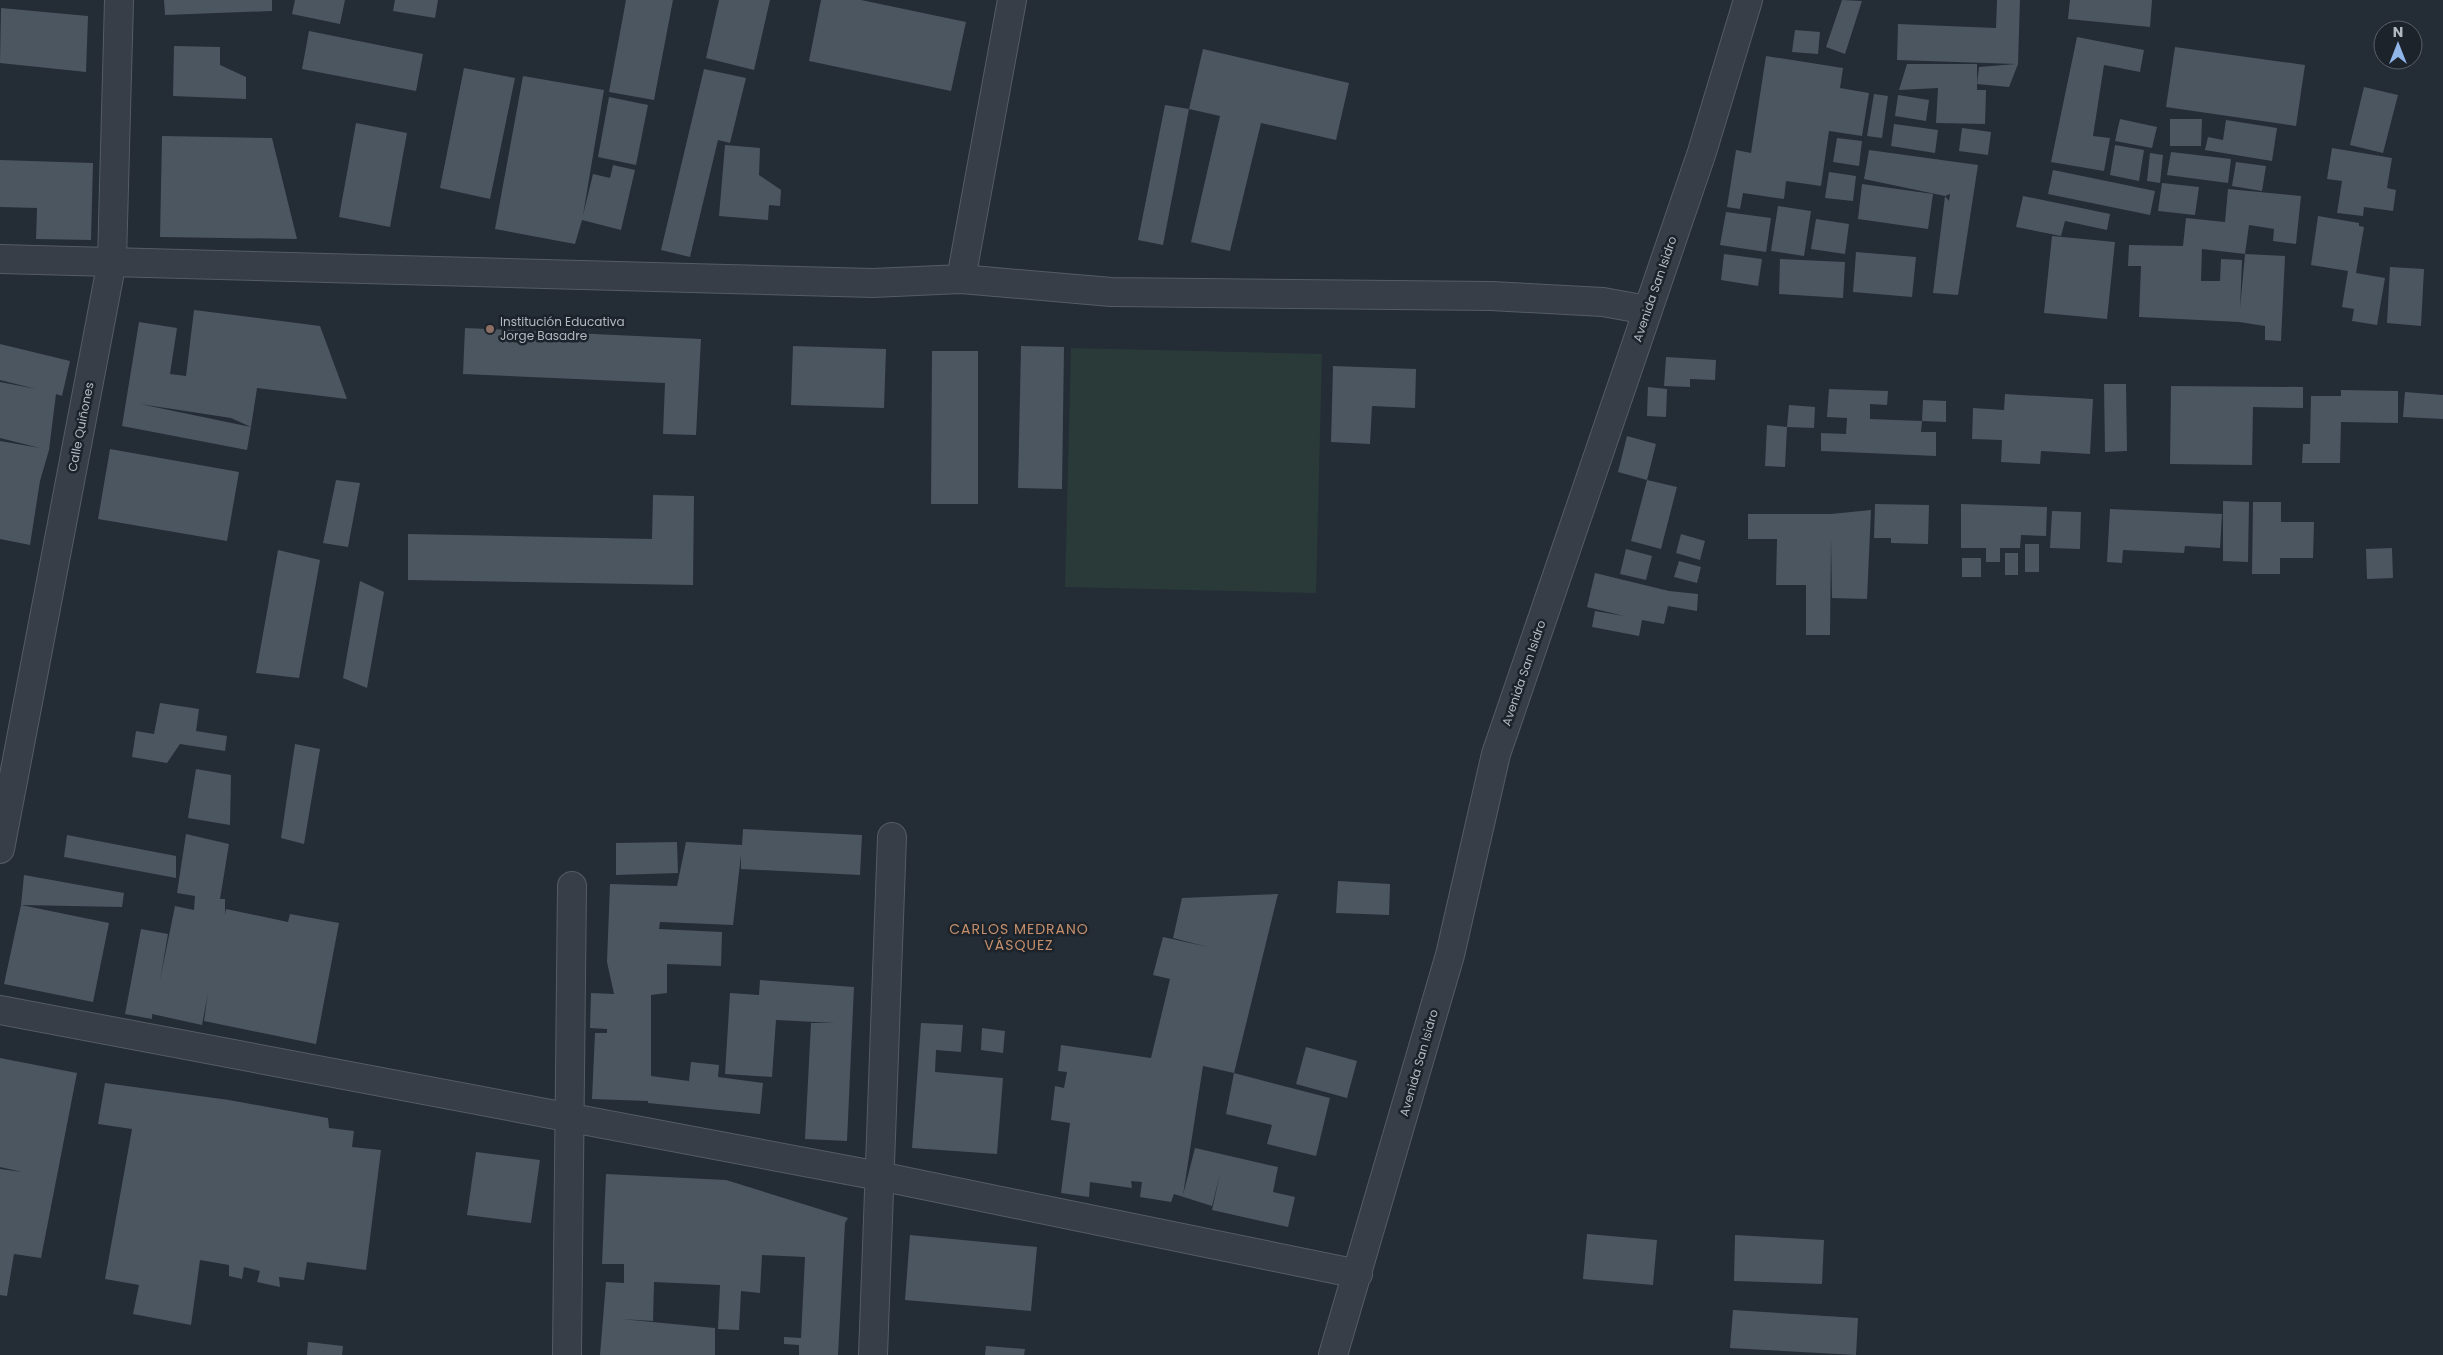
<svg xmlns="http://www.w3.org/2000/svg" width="2443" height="1355" font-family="Poppins,sans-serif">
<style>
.green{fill:#293a39}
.building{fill:#4c5661}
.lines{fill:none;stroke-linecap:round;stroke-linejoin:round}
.street-casing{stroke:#555c64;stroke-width:30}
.street{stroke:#373e47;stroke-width:28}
.education-dot{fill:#8d6e63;stroke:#1c232b;stroke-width:2}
.labels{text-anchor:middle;stroke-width:5;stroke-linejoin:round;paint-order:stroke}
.street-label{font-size:12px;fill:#b2b9c3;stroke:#1c232b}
.poi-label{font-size:12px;fill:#b2b9c3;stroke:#1c232b;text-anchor:start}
.neighbourhood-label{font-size:14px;letter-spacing:1px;fill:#c58f6b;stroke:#1c232b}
</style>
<rect width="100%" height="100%" fill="#242c36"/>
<path class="green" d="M1071,348L1322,354L1316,593L1065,587Z"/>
<path class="building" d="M164,0H272V11L165,15Z
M295,0H345L340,24L292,14Z
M395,0H438L435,18L393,11Z
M626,0H673L654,100L609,92Z
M719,0H770L754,70L706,58Z
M821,0H861L966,22L951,91L809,61Z
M1842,0L1862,1L1845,54L1826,47Z
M1997,0H2020L2018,64L2009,87L1977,84V90H1986L1985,124L1936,123L1938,88L1899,90L1907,64H1977V84L1979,67L2016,64L1897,60L1898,24L1996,28Z
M2070,0H2152L2150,27L2068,19Z
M1,8L88,16L86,72L0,63Z
M1795,30L1820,32L1818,54L1792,52Z
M309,31L423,54L416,91L302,69Z
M2077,37L2144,50L2140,72L2104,65L2093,136L2110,138L2104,171L2051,162Z
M174,46L220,47V65L246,77V99L173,96Z
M2175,47L2305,65L2296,126L2166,107Z
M1203,49L1349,83L1336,140L1261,123L1230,251L1191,242L1220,116L1189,109L1163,245L1138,240L1165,105L1189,109Z
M1766,56L1843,68L1840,88L1869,93L1862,136L1829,131L1821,186L1786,181L1784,199L1743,193L1740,209L1727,207L1736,150L1751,153Z
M464,68L515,78L490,199L440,188Z
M704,69L746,78L730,143L718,140L690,257L661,250Z
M523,76L604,90L583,215L593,174L610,178L613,165L635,170L621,230L582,220L575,244L495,229Z
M2364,87L2398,95L2383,153L2350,145Z
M1874,94L1888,96L1882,138L1867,136Z
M1898,95L1929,100L1926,121L1895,116Z
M609,97L648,105L636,165L598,157Z
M2120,119L2157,127L2152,148L2115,141Z
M2170,119H2202L2201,146H2170Z
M2226,120L2277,128L2272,161L2205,150L2208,137L2223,140Z
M356,123L407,133L390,227L339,217Z
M1894,124L1938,130L1935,153L1891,146Z
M1962,128L1991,132L1988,155L1959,151Z
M162,136L272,138L297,239L160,237Z
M1837,138L1862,141L1859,166L1833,162Z
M725,145L760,148L759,175L781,190L780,206L769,205L768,220L719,216Z
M2115,145L2144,150L2139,181L2110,175Z
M2332,148L2392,158L2387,188L2396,190L2393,211L2364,207L2363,216L2337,213L2342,181L2327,179Z
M1869,150L1978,165L1958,295L1933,293L1945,196L1949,201L1950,194L1945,196L1864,179Z
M2171,152L2231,159L2228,183L2167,175Z
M2150,153L2163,155L2160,183L2147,181Z
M0,160L93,163L91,240L36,239L37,208L0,207Z
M2236,162L2266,166L2262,191L2232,186Z
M2053,170L2155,191L2150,215L2048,194Z
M1829,172L1856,176L1853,201L1825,198Z
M2162,183L2199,187L2195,215L2158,211Z
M1862,184L1933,194L1928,229L1858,219Z
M2228,189L2301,196L2296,244L2273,241L2274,229L2249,225L2245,254L2202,249L2201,281H2220L2221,259L2242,260L2240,309L2245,254L2285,256L2281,341L2265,340V326L2239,322L2139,317L2141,266H2128L2129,245L2183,246L2186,218L2225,222Z
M2023,196L2110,214L2107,230L2065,221L2061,236L2016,227Z
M1778,206L1811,211L1804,256L1771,251Z
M1726,212L1771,218L1766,252L1720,245Z
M2318,216L2359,223V226L2364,227L2356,273L2385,278L2377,325L2352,321L2354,309L2342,307L2348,271L2311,265Z
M1816,219L1849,224L1845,254L1811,249Z
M2052,236L2115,242L2107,319L2044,313Z
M1856,252L1916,257L1912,297L1853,292Z
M1724,254L1762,259L1758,286L1721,280Z
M1780,259L1845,262L1843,298L1779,294Z
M2390,267L2424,269L2421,326L2387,323Z
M194,310L320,326L347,399L257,388L251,427L231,418L140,404L251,427L247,450L122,426L139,322L177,328L170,374L186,376Z
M465,328L701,339L696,435L663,434L665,383L463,374Z
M0,344L70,361L62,396L56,394L49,450L40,481L30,545L0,539V441L40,448L0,438V382L36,389L0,380Z
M793,346L886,349L884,408L791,405Z
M1021,346L1064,347L1062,489L1018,488Z
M932,351H978V504H931Z
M1666,357L1716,360L1715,380L1690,379V387L1664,386Z
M1333,366L1416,369L1415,408L1372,406L1370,444L1331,442Z
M2104,384H2126L2127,451L2105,452Z
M2171,386L2303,387V408L2253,407L2252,465L2170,464Z
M1648,387L1667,389L1666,417L1647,416Z
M1829,389L1888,391L1887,405L1870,404V419L1922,421L1921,432H1936V456L1821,451V433L1846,434L1847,418L1827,417Z
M2341,390L2398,391V423L2341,422L2340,463H2302L2303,444H2310L2311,396H2341Z
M2405,392L2443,395V419L2403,417Z
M2005,394L2093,399L2090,454L2041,451L2040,464L2001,462L2002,440L1972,439L1973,408L2004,410Z
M1923,400L1946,401V422L1922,421Z
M1789,405L1815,407L1814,428L1787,427Z
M1767,425L1787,427L1785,467L1765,466Z
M1627,436L1656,444L1647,480L1618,472Z
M110,449L239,472L227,541L98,519Z
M336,480L360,483L348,547L323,543Z
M1647,480L1677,487L1661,549L1631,541Z
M653,495L694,496L693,585L408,580V534L652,539Z
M2223,501L2249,502L2248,562L2223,561Z
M2253,502H2281V522H2314L2313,558H2280V574H2252Z
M1875,504L1929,505L1928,544L1891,543V538H1874Z
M1961,504L2047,507L2046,536L2021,535L2020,548H2000V562H1986V548H1961Z
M2110,509L2222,514L2220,548L2185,546L2184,553L2123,550L2122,563L2107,562Z
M1871,510L1867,599L1832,598L1831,538L1830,635H1806V585H1776L1777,539H1748V514H1831Z
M2052,511L2081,512L2080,549L2050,548Z
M1681,534L1705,541L1700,560L1676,553Z
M2025,544H2039V572H2025Z
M2392,548L2393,578L2367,579L2366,549Z
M1626,549L1652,556L1646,580L1620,574Z
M278,550L320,560L299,678L256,673Z
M2005,553H2018V575H2005Z
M1962,558H1981V577H1962Z
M1679,561L1701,567L1697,583L1674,577Z
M1595,573L1669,591L1698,594L1697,611L1668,606L1664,624L1642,620L1639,636L1592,627L1595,611L1624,616L1587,607Z
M360,581L384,592L367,688L343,678Z
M160,703L199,709L196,731L227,736L225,751L180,744L167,763L132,757L136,731L154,734Z
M295,744L320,749L304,844L281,838Z
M196,769L231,775L230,825L188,818Z
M743,829L862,835L860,875L741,869V855L733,925L660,922L659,929L722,932L721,966L667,964V993L651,995V1076L689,1081L691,1062L719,1065L718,1077L763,1083L760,1114L648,1103V1094V1101L592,1099L595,1033H607V1029L590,1028L591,993L614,994L607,962L610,884L677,886L686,842L742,845Z
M186,834L229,844L220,899H225V915L226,909L288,922L290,914L339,923L316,1044L204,1021L208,993L202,1025L152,1014V1019L125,1014L141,929L168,934L160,980L175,906L194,910L195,896L177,893Z
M67,835L176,856V878L64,857Z
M677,842L678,873L616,875V843Z
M24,875L124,893L122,907L21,905Z
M1338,881L1390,884L1389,915L1336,913Z
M1278,894L1234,1073L1203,1066L1183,1195L1195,1148L1278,1167L1273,1192L1295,1197L1288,1227L1212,1210L1220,1174L1212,1206L1174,1194L1171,1202L1140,1197L1142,1182L1131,1181L1132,1188L1090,1182L1089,1197L1061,1193L1070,1123L1051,1120L1055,1086L1064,1088L1067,1072L1058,1071L1061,1045L1151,1058L1170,979L1153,975L1163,937L1208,947L1173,938L1182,898Z
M21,905L109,923L93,1002L4,984Z
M760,980L854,987L847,1141L805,1139L811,1023H835L776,1020L772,1077L725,1074L730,993L759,995Z
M921,1023L963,1025L961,1052L936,1050L935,1072L1003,1078L997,1154L912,1148Z
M982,1028L1005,1031L1003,1053L981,1050Z
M1306,1047L1357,1061L1347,1098L1296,1084Z
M0,1058L77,1073L41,1258L14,1254L7,1296L0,1295V1169L22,1172L0,1167Z
M1234,1073L1330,1098L1316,1156L1267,1144L1272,1125L1226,1114Z
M105,1083L229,1100L328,1118L329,1128L354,1131L352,1147L381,1150L366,1270L307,1262L304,1280L279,1277L280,1287L257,1282L260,1271L244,1267L242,1279L229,1276V1265L200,1260L191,1325L133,1314L139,1285L105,1279L132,1129L98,1124Z
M476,1152L540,1160L531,1223L467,1215Z
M606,1174L726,1180L848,1218L845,1223L838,1355H799V1345L784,1344V1337L801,1338L805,1257L762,1255L760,1293L741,1291L739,1330L718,1329L720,1285L654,1282L653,1321L621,1319L715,1328V1355H600L606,1282L624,1283V1264H602Z
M1587,1234L1657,1240L1653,1285L1583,1279Z
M910,1235L1037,1247L1031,1311L905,1300Z
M1735,1235L1824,1240L1822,1284L1734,1281Z
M1733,1310L1858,1318L1856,1355L1730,1348Z
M308,1342L343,1346L342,1355H307Z
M986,1346L1025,1349L1024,1355H985Z"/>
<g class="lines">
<defs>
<path id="street" d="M0,259L873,283L961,279L1111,292L1491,296L1603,302L1647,310
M961,279L1012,0
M0,849L112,261L119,0
M0,1010L879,1176L1358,1274
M567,1355L572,886
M873,1355L892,837
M1333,1355L1450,955L1496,754L1702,152L1748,0"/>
</defs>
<use href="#street" class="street-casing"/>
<use href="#street" class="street"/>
</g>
<circle class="education-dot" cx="490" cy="329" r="5"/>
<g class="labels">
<g class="street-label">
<text transform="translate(1655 289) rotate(-71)" y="4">Avenida San Isidro</text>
<text transform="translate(81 427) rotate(-79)" y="4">Calle Quiñones</text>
<text transform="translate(1524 673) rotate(-71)" y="4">Avenida San Isidro</text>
<text transform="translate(1419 1063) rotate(-74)" y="4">Avenida San Isidro</text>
</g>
<g class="poi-label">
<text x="500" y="326">Institución Educativa<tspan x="500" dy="14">Jorge Basadre</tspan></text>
</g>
<g class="neighbourhood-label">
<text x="1019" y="934">CARLOS MEDRANO<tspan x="1019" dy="16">VÁSQUEZ</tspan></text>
</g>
</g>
<g transform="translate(2398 45)"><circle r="24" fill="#1c232b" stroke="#585f68"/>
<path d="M0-4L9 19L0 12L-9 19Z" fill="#90b5e9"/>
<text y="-8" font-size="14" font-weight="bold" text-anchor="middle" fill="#b2b9c3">N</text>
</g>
</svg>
